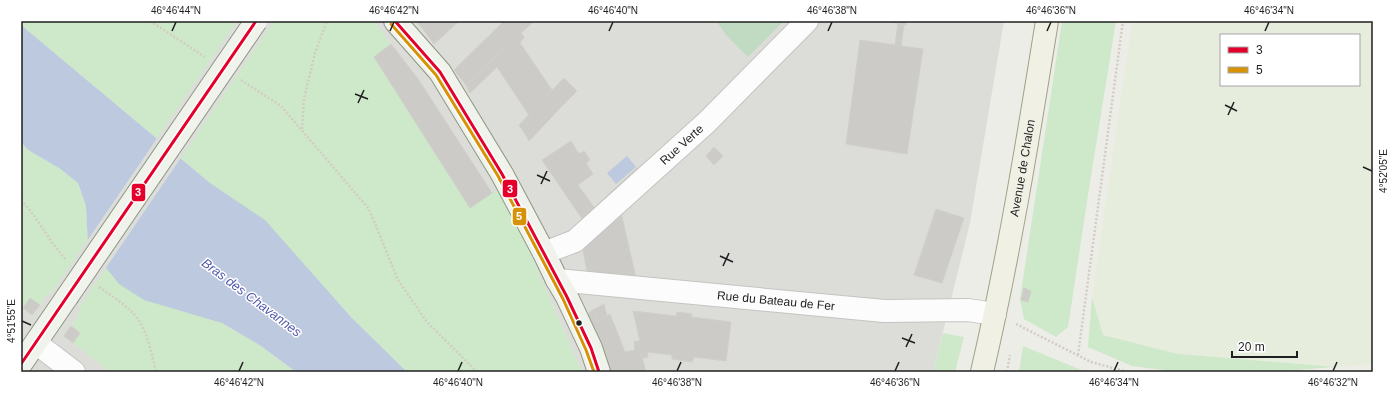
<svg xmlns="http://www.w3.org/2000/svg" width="1394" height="393" font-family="Arial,sans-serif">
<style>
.residential{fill:#dcdcd9}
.farmland{fill:#e6eddc;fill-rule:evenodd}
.grass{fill:#cde9c9}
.forest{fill:#c1dbc2}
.water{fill:#bdc9de}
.pier{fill:#dddddb}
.building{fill:#cccbc8;stroke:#d0cfc9}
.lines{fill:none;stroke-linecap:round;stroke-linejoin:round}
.street-casing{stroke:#c4c4c2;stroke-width:24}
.secondary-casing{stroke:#8c9781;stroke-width:24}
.primary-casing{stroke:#a0a286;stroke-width:24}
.path{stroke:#d3ccc4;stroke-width:2.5;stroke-dasharray:2 2;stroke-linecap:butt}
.street{stroke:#fcfcfc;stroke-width:22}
.secondary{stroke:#f0f3eb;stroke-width:22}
.primary{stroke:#f0f0e5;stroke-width:22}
.secondary-bridge-casing{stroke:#8c9781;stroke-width:24;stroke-linecap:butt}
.secondary-bridge{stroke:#f0f3eb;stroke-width:22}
.bus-1-casing{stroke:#fff;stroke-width:6}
.bus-2-casing{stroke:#fff;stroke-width:6}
.bus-1{stroke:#e4002b;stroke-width:3}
.bus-2{stroke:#d79205;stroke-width:3}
.ticks{fill:none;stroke:#1f1f1f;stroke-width:1.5}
.bus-dot{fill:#1f1f1f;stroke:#fff;stroke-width:1.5}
.labels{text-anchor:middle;stroke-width:3;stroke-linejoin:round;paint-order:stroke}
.street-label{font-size:12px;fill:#1f1f1f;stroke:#fff}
.water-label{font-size:13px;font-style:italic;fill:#5057aa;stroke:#fff}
.line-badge{stroke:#fff;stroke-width:1.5}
.badge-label{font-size:11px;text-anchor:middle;font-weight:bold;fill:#fff}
.neatline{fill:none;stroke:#1f1f1f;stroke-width:1.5}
.ticks-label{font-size:10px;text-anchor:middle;fill:#1f1f1f}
</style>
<rect width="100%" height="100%" fill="#edede8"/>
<path class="residential" d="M374,21H1004L970,223L933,372H582L502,190L470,208L374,57L391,44Z
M55,288L80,306L78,311V316L71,326L80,333L73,343L110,372H21V301L23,308L30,298L40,305L46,295L52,292Z"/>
<path class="farmland" d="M1132,21H1373V364L1335,367L1178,354L1103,335L1092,297ZM1221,35H1359V85H1221Z"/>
<path class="grass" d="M21,21H374L391,44L374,57L470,207L492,193L502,190L582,372H407L351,317L265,221L210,183L21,25Z
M1062,21H1116L1088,195L1068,327L1056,337L1024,319L1020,299Z
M21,142L28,150L59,168L78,183L86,206L88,245L52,292L46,295L40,305L30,298L23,308L21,301Z
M103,265L186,311L222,323L261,346L296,372H110L73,343L80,333L71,326L78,316V311L80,306Z
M1092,297L1103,335L1178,354L1335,367L1269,372H1180L1132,366L1088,347Z
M943,333L964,337L955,372H933Z
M1023,346L1086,372H1019Z"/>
<path class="forest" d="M716,21H784L748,57L727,36Z"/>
<path class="water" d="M21,25L210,183L265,220L351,317L407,372H296L261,346L222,323L144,300L119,284L88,245L86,206L78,183L59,168L28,150L21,142Z
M627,156L636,167L616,184L607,173Z"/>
<path class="pier" d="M237,21H274L80,306L55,288Z"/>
<path class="building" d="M416,21H431L423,29Z
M431,21H459L434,44L423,29Z
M504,21H534L466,85L454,70Z
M886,21H906V25Z
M898,24L904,25L901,46L895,45Z
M521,33L524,37L520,43L552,90L529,115L497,67L470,93L466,85Z
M860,40L923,49L907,154L846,144Z
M391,44L418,79L492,193L470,208L374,57Z
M564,78L577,91L563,105L560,101L527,137L519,125Z
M560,101L563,105L529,141L527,137Z
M571,141L579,154L584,151L590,160L586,163L593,174L578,185L598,213L585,223L542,160Z
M714,147L723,156L714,165L706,156Z
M637,168L641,173L598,213L594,208Z
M936,209L964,218L942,283L914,275Z
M621,213L637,282L590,275L587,271L583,251L585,245Z
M1024,288L1031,291L1028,302L1021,300Z
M30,298L40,305L32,315L23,308Z
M604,304L607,316L597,322L593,310Z
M593,310L597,322L610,314L625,352L635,350L634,342L638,341L646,372H609L586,315Z
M633,311L676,316L677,312L692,314L691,317L731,322L726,361L694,357L692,362L672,359V355L647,352L648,357L642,358L638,341H640Z
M71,326L80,333L73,343L64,336Z"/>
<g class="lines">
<defs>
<g id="street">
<path id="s1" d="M544,253L575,241L707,122L807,21"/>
<path id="s2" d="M557,280L884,311L968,310L995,314"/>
<path d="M36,343L74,372"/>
</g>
<path id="secondary" d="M395,21L440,72L502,174L544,253L557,280L567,297L591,348L599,372
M21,364L67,297"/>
<g id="primary">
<path id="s3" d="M982,372C1009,256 1028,139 1047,21"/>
</g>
</defs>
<use href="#street" class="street-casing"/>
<use href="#secondary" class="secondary-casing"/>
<use href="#primary" class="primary-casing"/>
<path class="path" d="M150,21L205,57
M241,80L281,106L369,209L398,280L427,322L477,372
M302,129L304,99L315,53L327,21
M21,200C38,218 49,241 66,260
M99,287C113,297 128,306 138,319C148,334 152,355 156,372
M1016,324L1091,362L1128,372
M1078,355L1123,21
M1007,372L1010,355"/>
<use href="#street" class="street"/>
<use href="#secondary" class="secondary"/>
<use href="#primary" class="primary"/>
<defs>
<path id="secondary-bridge" d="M67,297L256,21"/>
</defs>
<use href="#secondary-bridge" class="secondary-bridge-casing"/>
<use href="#secondary-bridge" class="secondary-bridge"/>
<defs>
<path id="bus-1" d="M395,21L440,72L502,174L567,297L591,348L599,372
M21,364L256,21"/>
<path id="bus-2" d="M391,24L436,75L498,176L563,299L586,350L594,372"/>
</defs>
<use href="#bus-1" class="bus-1-casing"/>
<use href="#bus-2" class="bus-2-casing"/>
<use href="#bus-1" class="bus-1"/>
<use href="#bus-2" class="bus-2"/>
</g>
<path class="ticks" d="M172,31L176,22M390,31L394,22M609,31L613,22M828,31L832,22M1047,31L1051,22M1265,31L1269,22M355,94L368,99M358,103L364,90M1225,105L1237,111M1228,115L1234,102M1363,167L1372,171M537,175L550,181M541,184L547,171M720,256L733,262M723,266L729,253M22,321L31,325M902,338L915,343M906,347L912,334M239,371L243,362M458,371L462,362M677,371L681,362M895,371L899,362M1114,371L1118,362M1333,371L1337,362"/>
<circle class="bus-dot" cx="579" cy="323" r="3.5"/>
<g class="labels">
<g class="street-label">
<text dy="4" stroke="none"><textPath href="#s1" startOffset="177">Rue Verte</textPath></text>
<text dy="4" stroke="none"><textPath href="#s3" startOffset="208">Avenue de Chalon</textPath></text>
<text dy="4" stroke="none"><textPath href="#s2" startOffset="220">Rue du Bateau de Fer</textPath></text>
</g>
<g class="water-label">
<text transform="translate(252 297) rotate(37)" y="5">Bras des Chavannes</text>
</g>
</g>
<g class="line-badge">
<rect x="502" y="179" width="16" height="19" rx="4" fill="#e4002b"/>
<rect x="131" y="183" width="15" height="19" rx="4" fill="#e4002b"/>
<rect x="512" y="207" width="15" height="19" rx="4" fill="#d79205"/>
</g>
<g class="badge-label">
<text x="510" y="193">3</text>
<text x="138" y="196">3</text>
<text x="519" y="220">5</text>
</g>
<rect width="1394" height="393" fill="none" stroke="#ffffff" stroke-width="44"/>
<rect x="1220" y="34" width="140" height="52" fill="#ffffff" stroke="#a5a5a5"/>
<rect x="1228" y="47" width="20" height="6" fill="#e4002b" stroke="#a5a5a5"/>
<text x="1256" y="54" font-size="12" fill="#1f1f1f">3</text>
<rect x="1228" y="67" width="20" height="6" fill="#d79205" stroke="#a5a5a5"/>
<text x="1256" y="74" font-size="12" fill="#1f1f1f">5</text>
<path d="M1232 351v6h65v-6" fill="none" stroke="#1f1f1f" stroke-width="2"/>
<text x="1238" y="351" font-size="12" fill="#1f1f1f" stroke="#ffffff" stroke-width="3" paint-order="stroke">20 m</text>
<rect x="22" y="22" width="1350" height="349" class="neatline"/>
<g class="ticks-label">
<text x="176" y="14">46°46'44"N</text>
<text x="394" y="14">46°46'42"N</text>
<text x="613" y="14">46°46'40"N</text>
<text x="832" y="14">46°46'38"N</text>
<text x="1051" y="14">46°46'36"N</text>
<text x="1269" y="14">46°46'34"N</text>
<text transform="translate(1383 171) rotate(-90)" y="4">4°52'05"E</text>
<text transform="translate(11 321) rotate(-90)" y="4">4°51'55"E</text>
<text x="239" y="386">46°46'42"N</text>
<text x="458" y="386">46°46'40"N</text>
<text x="677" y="386">46°46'38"N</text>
<text x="895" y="386">46°46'36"N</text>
<text x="1114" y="386">46°46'34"N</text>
<text x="1333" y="386">46°46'32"N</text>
</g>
</svg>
